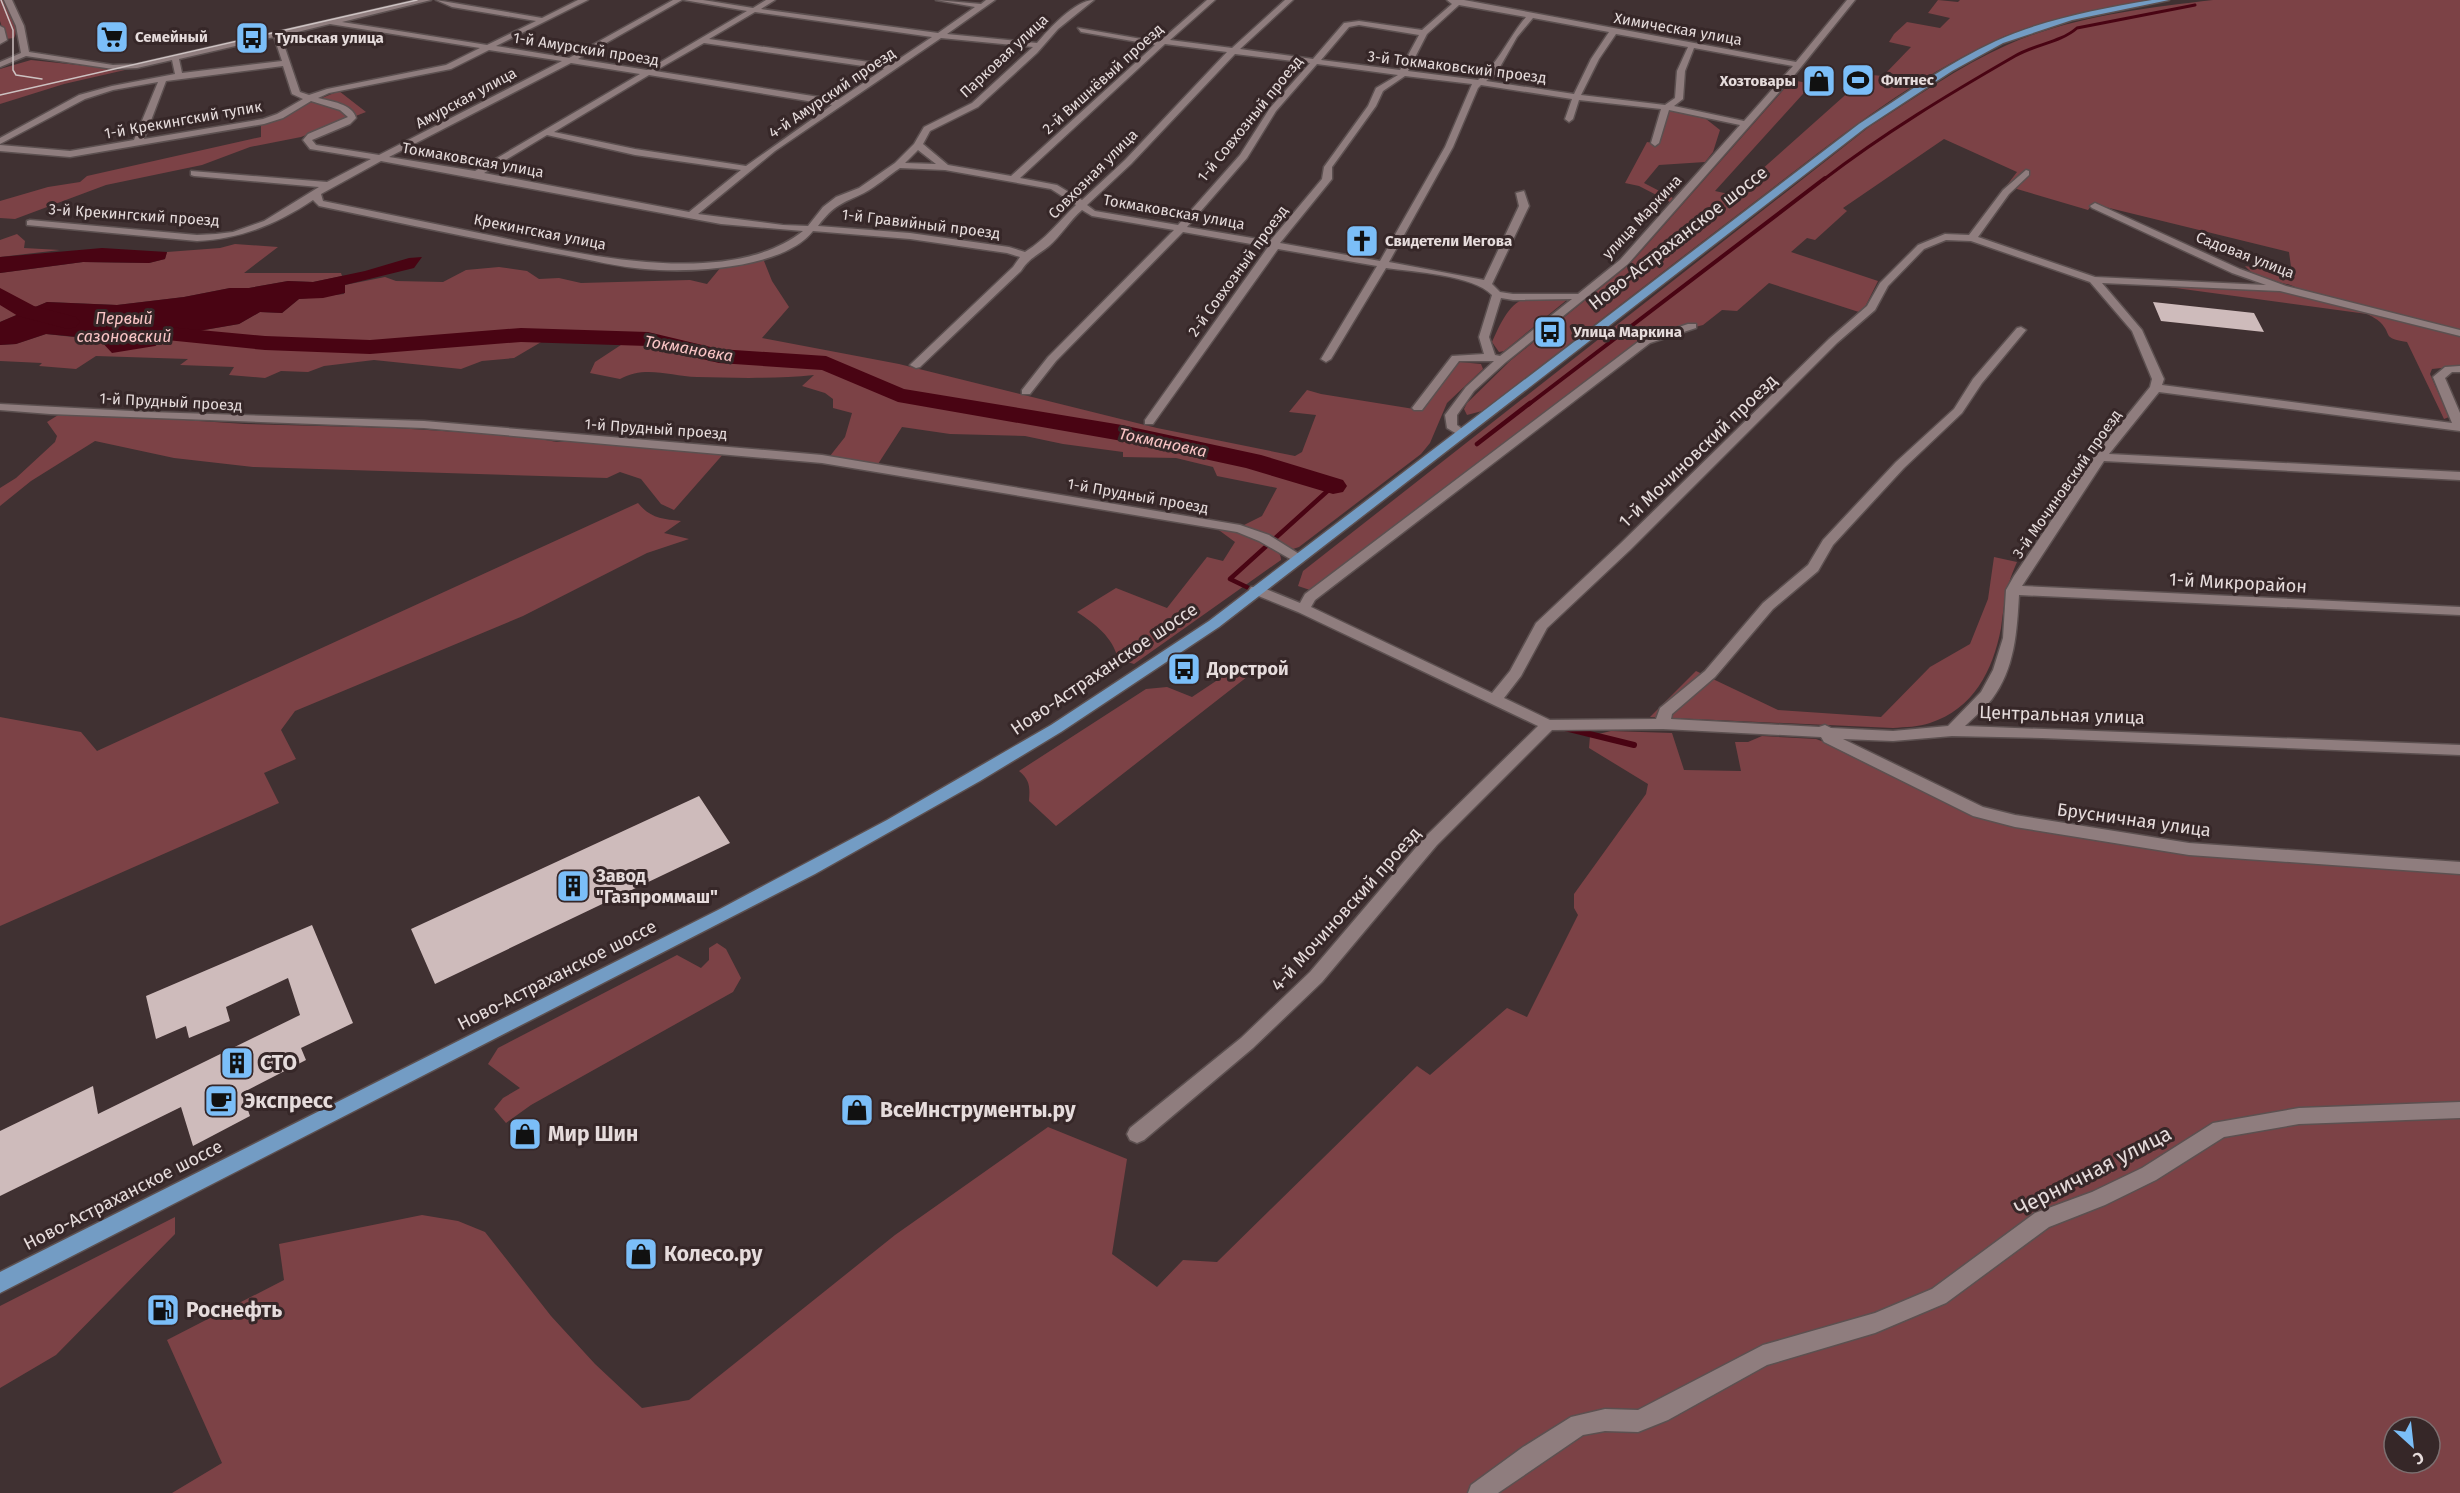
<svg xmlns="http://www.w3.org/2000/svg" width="2460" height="1493" font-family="'Fira Sans',sans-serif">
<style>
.green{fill:#7c4246;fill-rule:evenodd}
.water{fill:#490413}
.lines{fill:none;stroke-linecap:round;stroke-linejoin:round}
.stream-far3{stroke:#490413;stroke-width:3}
.stream-far2{stroke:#490413;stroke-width:4}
.stream-far1{stroke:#490413;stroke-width:4.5}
.stream{stroke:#490413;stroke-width:6}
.river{fill:#490413;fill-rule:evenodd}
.building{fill:#cebbbb}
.minor-casing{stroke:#5c5050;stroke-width:3}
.major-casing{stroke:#5c5050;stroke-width:3}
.minor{fill:#8f7d7e;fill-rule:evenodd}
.major{fill:#739cc4;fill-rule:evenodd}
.tram{stroke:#cdc2c2;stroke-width:1.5}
.labels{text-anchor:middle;stroke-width:6;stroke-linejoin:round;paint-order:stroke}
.far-street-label{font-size:15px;fill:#e6dcdc;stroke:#362728}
.far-poi-label{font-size:15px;font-weight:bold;fill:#e6dcdc;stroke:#362728;text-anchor:start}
.far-water-label{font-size:16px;font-style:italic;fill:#f9c4c5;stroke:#362728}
.street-label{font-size:18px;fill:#e6dcdc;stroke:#362728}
.poi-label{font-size:18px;font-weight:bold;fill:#e6dcdc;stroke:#362728;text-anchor:start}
.near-poi-label{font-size:21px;font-weight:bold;fill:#e6dcdc;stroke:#362728;text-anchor:start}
.near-street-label{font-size:21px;fill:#e6dcdc;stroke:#362728}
</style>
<rect width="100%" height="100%" fill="#403132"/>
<path class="green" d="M0,0H4C9,11 20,28 14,38L6,39L0,21Z
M1938,0L1958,2L1960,0H2147C2096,9 2042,19 1994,41C1906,82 1829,145 1753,203C1662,272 1572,342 1482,411L1467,415L1464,409L1467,403L1510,361L1630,264L1792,80L1812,84L1715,191L1733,195L1852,89L1859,90L1872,75L1883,76L1911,47L1889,42L1894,34L1907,22L1940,28L1950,18L1928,13Z
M2213,0H2460V366L2432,369L2430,374L2449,417L2444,419L2407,342C2381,338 2393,335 2380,322C2377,319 2371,316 2367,314L2146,284L2274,292L2297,288C2282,280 2258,282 2245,266L2292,274L2289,252L2093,204L2088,210L2017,189L2007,185L2017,172L1944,139L1843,208L1847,211L1815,240L1807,238L1791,252L1878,281L1862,313L1769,283L1737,311L1722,310L1703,325L1672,333L1667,330L1644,339L1310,590L1298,586L1303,571L1869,127C1914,99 1959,66 2007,45C2070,17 2145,8 2213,0Z
M31,60L116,69L138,67L64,84L0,104V69Z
M339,91L366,112L301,137L250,147L202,165L106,185L15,219L0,218V201L48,187L80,182L87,176L261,137V123Z
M1672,109L1701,115L1720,130L1713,152L1705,162L1659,165L1644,183L1673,198L1670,202L1639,186L1625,183L1647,142L1658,144L1668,111Z
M17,234L25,241L24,248L60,250L0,257V240Z
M235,244L278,247L244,273H341L342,276L313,282L288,281L249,288H230L184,297L117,305L47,302L0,322V273L83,262L149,263L165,259L167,252L220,248Z
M760,260L764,261L772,281L789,307L762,338L899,364L1157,428L1295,456L1302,452L1316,415L1289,412L1307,390L1321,394L1414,409L1460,362L1481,364L1483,369L1447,403L1430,443L1421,454L1299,547L1293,549L1242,526L1262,516L1277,488L1217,476L1213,467L1176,458L1123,457V452L1063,444L1025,436L950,434L902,427L878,464H866L830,456L845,437L852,413L833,408V399L825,393L802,386L814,375C776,379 735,378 697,377C670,376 645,365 620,379L590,373L595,362L627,341L548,338L514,358L482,361L461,369L374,360L324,366L308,372L281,371L265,378L229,375L234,367L180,365L188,359L96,356L76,369L39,366L42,363L0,361V345L16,344L46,334L155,346L169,336L239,324L260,312L282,313L299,299L344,294L345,285L385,277L396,281L443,282L466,270L499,267L527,271L539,279L559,278L581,283L690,280L707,284L721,267Z
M1525,298L1568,299L1504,351L1499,352L1492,342C1500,325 1507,306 1525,298Z
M63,412L245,424L396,428L523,436L557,442L589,440L674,446L687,451L725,452L674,510L661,504L641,479L620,472L607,478L253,467L174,458L95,441L31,481L0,506V488L16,478L55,442L57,436L47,422Z
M638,503C650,518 662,519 681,521L664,533L689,539L647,553L523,616L295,711L281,730L296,759L264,773L279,803L0,926V717L81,732L97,751Z
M1216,528C1231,531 1282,542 1281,560L1134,664L1118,659C1113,637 1095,624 1077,612L1116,588L1167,608L1207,557L1223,561L1235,542Z
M1994,557L2017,562C2005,589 2005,600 2001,628C1993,671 1973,709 1930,723C1919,727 1905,727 1893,728L1650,717L1696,671L1778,710L1881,717L1930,667L1970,644L1988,599Z
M1242,668L1252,673L1056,826L1029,801C1030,787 1030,780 1019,771L1146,689L1167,687L1192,697L1228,673Z
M1611,731L1672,733L1684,770L1741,771L1735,742H1748L1762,736L1816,739L1843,749L1953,805L2191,853L2460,875V1493H172L222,1463L167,1340L284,1280L279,1244L422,1215L458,1221L485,1232L551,1316L595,1364L642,1408L689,1400L895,1235L1048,1127L1127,1159L1112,1254L1157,1287L1183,1260L1217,1262L1417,1066L1430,1075L1507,1008L1527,1017L1578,915L1574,908V894L1646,794L1648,784L1589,748L1590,736ZM2394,1427H2430V1463H2394Z
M717,943L726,949L741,978L733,992L531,1105L506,1123L494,1109L503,1098L520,1088L488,1064L498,1048L677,955L701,968L709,960V948Z
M175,1217V1234L56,1355L0,1388V1306Z"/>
<path class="water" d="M102,248L167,252L165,259L149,263L83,262L0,273V257Z
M422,257L414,268L345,285V293L323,298L299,299L282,313L260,312L239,324L169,336L155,346L112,353L99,339L46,334L16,344L0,345V322L47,302L117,305L184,297L230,288H249L288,281L313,282L365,271L409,258Z"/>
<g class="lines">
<path class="stream-far3" d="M1823,180C1884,133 1949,94 2015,56C2035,44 2060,43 2077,28L2195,5"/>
<path class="stream-far2" d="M1528,405L1825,178"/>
<path class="stream-far1" d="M1477,444L1530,403
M1255,591L1230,579L1333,486"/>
<path class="stream" d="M1565,728L1634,745"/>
<path class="river" d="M0,288L34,306L76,317L80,322L76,327L68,329L18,316L0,305Z
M125,323L265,336L370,340L521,328L648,332L719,349L826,356L904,389L1122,425L1261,455L1343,480L1347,486L1343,492L1333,494L1246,468L1122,441L898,402L822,370L719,363L648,346L521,342L370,354L265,350L117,335L113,330L117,325Z"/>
</g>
<path class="building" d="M2153,302L2254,313L2264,332L2161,321Z
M699,796L730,843L435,984L411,929Z
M312,925L353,1023L301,1048L306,1060L242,1093L250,1116L193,1146L181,1107L0,1196V1131L93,1086L98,1114L300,1015L288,978L226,1007L230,1021L189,1038L186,1026L156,1039L146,996Z"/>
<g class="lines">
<defs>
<path id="minor" d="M4,0H12L24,26L29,52L113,65L137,64L417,0H431L342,22L487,45L536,21L452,7L436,0L542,18L578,0H588L496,46L569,58L673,0H682L578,59L647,70L747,11L684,0H703L753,8L766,0H775L761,9L938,33L975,7L936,0L981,4L986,0H995L947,34L1037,43C1049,29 1075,0 1094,0L1058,29L1037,53L978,107L930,131L923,144L948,165L1011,176L1155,45L1081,32L1078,28L1159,42L1207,0H1215L1170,40L1232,48L1285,0H1293L1240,49L1313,59L1344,23L1359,21L1422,30L1452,4L1447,0H1464L1796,62L1847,0H1855L1797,72L1628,264L1506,362L1474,391L1457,415V425L1468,433L1462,437L1447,428L1445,415L1466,387L1494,361H1459L1422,410H1414L1412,408L1452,356L1484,354L1479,337L1492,295C1473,275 1414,272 1386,268L1331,359L1326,362L1321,359L1377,266L1278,249L1153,424H1145V420L1268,247L1183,232L1056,361L1030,394H1022V390L1048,357L1174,230L1092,216L1082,210C1070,220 1060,237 1049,246C1037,256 1030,257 1021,271L920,367L916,368L910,365L912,363L1013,267L1020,257L1007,253L910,239L813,231C783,269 690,273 645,269C618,267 591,260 564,255C482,241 401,223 319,206L313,200C277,224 241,239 197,241L27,225V221L30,220L197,235L216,234L233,232L264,221L319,187L194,176L191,175V171L327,182L371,159L310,149L303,140L308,134L348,117L340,110L311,101L283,118L264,124L70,157L0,151V145L70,151L134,140L158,82L113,90L85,99L0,144V138L79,95L112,86L175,74L172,60L137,68L113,69L26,56L0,67V62L21,53L16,26ZM1459,5L1526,17C1509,37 1498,64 1478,80L1408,71L1427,34ZM755,12L932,37L890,65L709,39ZM1533,18L1609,32L1591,59L1574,94L1486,81L1496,74L1517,37ZM330,24L480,48L446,65L327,89L309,95L300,92L281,36ZM1359,25L1419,35L1400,70L1321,60L1349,27ZM1616,34L1688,47L1677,71L1675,98L1665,105L1581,95L1599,59ZM274,37L282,61L182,73L179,59ZM941,38L1033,47L972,103L924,127L914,144L895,163L859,188L836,197L823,207L808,226L783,225L698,214L775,151ZM704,43L884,69L838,100L655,71ZM1165,44L1227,52L1125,160L1082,200L1057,185L1020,178ZM1694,48L1793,66L1744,121L1674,106L1683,99L1685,71ZM489,50L562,61L379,155L316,145L312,140L350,124L356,118C353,104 330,101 318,98L329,93L451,69ZM1235,54L1310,63L1270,108L1240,155L1178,225L1095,211L1087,205L1131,164ZM571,63L640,74L475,171L389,157ZM1317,64L1398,75L1376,88L1368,106L1324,167L1322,179L1270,241L1187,227L1247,158L1276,111ZM283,66L292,94L303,99L277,114L263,119L144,139L166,81ZM649,75L832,105L746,166L635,149L554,132ZM1405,76L1472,84L1445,147L1380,261L1280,243L1332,179V167L1376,106L1383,91ZM1481,85L1572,99L1565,119L1569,122L1573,119L1579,100L1661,109L1651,143L1655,146L1659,143L1669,110L1740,125L1620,260L1578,294H1513L1500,292L1492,284L1529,206L1524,191L1516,193L1519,206L1484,280L1389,262L1453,147L1478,88ZM547,135L635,155L741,170L689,212L484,173ZM918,150L936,164L905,163ZM381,161L721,224L803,231C726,292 573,252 484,234C430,223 377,212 323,201L321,194ZM900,168L945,170L1051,189L1076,205C1058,222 1046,239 1025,252L1009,247L910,233L818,226C835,204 841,204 864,193C877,186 888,176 900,168ZM1501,298L1513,300L1572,299L1500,356L1495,355L1489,337Z
M0,26L4,28L7,40L0,44Z
M2026,170L2029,171V175L2009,194L1978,237L2095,277L2266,285L2232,273L2092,208L2090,206L2095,203L2240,269L2286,286L2460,330V336L2280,291L2102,283L2142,330L2164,379L2162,385L2452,423L2433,377L2445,367L2460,366V372H2452L2445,378L2460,413V431L2159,392L2109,454L2460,472V480L2104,461L2022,586L2460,607V615L2019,595C2017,630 2015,669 1992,699C1984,709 1974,717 1965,726L2460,745V755L2042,738L1952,736L1893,741L1843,739L1983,807L2015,815L2189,843L2460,862V874L2189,855L2015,827L1973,816L1824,742L1821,737L1663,729L1552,730L1437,845L1322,982L1253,1048L1144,1140L1137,1143L1130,1140L1127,1134L1130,1128L1241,1038L1310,972L1425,837L1538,726L1298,612L1251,593L1249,590L1251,587H1261L1300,603L1305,594L1642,339L1688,324H1696V328L1650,343L1315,600L1311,607L1492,693L1510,671L1536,623L1620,544L1829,339L1867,306L1880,283L1918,245L1945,234L1969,235L2003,190ZM1946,240L1971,241L2090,282L2132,331L2152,379L2150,387L2096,454L2014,576L2006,590L2003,638L1993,670L1981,692L1948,726L1893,731L1831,728L1825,725L1819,727L1671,719L1672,714L1715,677L1773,609L1818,571L1833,545L1904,468L1962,413L1982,383L2026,330L2021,327L2017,328L1973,379L1954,409L1896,462L1823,540L1808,565L1763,603L1705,671L1660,708L1656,719L1550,720L1504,698L1521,676L1547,628L1630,550L1837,343L1875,310L1888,286L1924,249Z
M0,404L150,412L424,421L822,455L1240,525L1269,535L1304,557L1297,561L1292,560L1259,541L1237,532L822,463L424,428L50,414L0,410Z
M2460,1102V1118L2299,1124L2224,1137L2156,1180L2105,1205L2049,1227L1946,1303L1875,1333L1767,1365L1668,1420L1638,1432L1605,1431L1583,1435L1498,1493H1468L1471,1485L1523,1447L1571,1417L1605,1409L1638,1410L1763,1345L1875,1313L1932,1289L2035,1213L2092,1192L2142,1168L2213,1123L2299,1108Z"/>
<path id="major" d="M2152,0H2169L2072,20L2003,43L1952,71L1865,128L1219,627L1061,732L980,781L815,874L0,1293V1272L720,909L887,820L1051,725L1209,621L1859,124C1904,95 1948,63 1996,41C2045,19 2099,9 2152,0Z"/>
</defs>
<use href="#minor" class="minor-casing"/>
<use href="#major" class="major-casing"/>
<use href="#minor" class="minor"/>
<use href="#major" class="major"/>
<path class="tram" d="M1,0L13,30V70L16,75L42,79
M0,95L417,0"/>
</g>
<defs>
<symbol id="supermarket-square" viewBox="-11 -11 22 22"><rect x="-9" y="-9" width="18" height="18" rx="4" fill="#7bbef8" stroke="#362728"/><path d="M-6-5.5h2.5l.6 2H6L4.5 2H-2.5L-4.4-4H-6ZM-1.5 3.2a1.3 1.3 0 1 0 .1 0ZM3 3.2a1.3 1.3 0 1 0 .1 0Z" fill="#111"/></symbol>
<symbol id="bus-square" viewBox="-11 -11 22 22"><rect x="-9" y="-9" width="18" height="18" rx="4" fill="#7bbef8" stroke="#362728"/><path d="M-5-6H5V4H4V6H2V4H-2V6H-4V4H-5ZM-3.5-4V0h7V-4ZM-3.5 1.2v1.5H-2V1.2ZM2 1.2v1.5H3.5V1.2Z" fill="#111"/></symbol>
<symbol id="stadium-square" viewBox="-11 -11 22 22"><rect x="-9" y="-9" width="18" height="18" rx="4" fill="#7bbef8" stroke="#362728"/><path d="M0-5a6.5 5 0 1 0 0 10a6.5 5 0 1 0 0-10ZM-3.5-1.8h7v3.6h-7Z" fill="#111"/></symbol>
<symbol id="shop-square" viewBox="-11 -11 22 22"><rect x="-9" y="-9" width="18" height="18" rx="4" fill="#7bbef8" stroke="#362728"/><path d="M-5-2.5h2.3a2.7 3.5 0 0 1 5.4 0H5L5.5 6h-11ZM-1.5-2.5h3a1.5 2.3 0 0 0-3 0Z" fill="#111"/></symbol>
<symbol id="church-square" viewBox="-11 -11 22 22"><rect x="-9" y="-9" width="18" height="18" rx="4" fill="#7bbef8" stroke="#362728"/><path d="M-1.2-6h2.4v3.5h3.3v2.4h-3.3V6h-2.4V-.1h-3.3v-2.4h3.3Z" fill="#111"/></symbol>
<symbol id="building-square" viewBox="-11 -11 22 22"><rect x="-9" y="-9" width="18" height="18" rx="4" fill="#7bbef8" stroke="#362728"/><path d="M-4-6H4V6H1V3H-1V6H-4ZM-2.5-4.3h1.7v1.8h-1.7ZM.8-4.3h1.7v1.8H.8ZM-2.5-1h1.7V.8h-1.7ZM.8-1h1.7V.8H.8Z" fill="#111"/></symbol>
<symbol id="cafe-square" viewBox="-11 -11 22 22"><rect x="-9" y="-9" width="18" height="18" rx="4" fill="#7bbef8" stroke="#362728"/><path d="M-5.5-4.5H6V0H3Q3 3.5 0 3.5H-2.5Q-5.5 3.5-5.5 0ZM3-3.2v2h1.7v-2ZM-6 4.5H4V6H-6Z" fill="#111"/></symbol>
<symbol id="fuel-square" viewBox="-11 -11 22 22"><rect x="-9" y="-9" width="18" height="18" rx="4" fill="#7bbef8" stroke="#362728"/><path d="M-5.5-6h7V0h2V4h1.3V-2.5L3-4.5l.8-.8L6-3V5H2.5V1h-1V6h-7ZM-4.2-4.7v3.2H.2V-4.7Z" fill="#111"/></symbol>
</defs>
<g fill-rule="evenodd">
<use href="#supermarket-square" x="93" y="18" width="38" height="38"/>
<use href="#bus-square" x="233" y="19" width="38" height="38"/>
<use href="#stadium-square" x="1839" y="61" width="38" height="38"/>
<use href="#shop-square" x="1800" y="62" width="38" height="38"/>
<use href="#church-square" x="1343" y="222" width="38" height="38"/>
<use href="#bus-square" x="1531" y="313" width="38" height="38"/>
<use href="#bus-square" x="1165" y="650" width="38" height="38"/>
<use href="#building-square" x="554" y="867" width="38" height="38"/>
<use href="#building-square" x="218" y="1044" width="38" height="38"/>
<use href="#cafe-square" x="202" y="1082" width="38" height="38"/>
<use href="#shop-square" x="838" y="1091" width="38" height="38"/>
<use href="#shop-square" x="506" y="1115" width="38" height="38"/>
<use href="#shop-square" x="622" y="1235" width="38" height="38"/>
<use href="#fuel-square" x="144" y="1291" width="38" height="38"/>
</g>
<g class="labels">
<g class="far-street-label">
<text transform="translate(1678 29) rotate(10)" y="5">Химическая улица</text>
<text transform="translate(586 49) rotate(9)" y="5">1-й Амурский проезд</text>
<text transform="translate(1004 56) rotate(-43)" y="5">Парковая улица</text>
<text transform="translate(1457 67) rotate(7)" y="5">3-й Токмаковский проезд</text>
<text transform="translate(1103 79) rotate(-42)" y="5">2-й Вишнёвый проезд</text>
<text transform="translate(832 93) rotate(-34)" y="5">4-й Амурский проезд</text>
<text transform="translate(466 98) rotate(-28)" y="5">Амурская улица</text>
<text transform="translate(1250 119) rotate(-51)" y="5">1-й Совхозный проезд</text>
<text transform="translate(183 120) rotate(-10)" y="5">1-й Крекингский тупик</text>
<text transform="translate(473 160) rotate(10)" y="5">Токмаковская улица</text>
<text transform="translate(1093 174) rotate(-45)" y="5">Совхозная улица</text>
<text transform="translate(1174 212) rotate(10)" y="5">Токмаковская улица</text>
<text transform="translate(134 215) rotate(4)" y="5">3-й Крекингский проезд</text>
<text transform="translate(1642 217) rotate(-47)" y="5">улица Маркина</text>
<text transform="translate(921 224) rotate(7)" y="5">1-й Гравийный проезд</text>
<text transform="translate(540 232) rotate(11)" y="5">Крекингская улица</text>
<text transform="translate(2245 255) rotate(21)" y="5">Садовая улица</text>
<text transform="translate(1238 271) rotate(-54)" y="5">2-й Совхозный проезд</text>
<text transform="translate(171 402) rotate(3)" y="5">1-й Прудный проезд</text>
<text transform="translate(656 429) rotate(4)" y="5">1-й Прудный проезд</text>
<text transform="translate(2067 484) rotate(-55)" y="5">3-й Мочиновский проезд</text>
<text transform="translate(1138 496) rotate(10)" y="5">1-й Прудный проезд</text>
</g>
<g class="far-poi-label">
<text x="135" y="42">Семейный</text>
<text x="275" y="43">Тульская улица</text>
<text x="1881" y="85">Фитнес</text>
<text x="1796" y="86" text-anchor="end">Хозтовары</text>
<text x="1385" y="246">Свидетели Иегова</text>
<text x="1573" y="337">Улица Маркина</text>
</g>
<g class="far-water-label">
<text x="124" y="324">Первый<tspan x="124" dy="18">сазоновский</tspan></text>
<text transform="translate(689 348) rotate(10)" y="6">Токмановка</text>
<text transform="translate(1163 442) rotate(12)" y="6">Токмановка</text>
</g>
<g class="street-label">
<text transform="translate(1678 238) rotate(-38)" y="6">Ново-Астраханское шоссе</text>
<text transform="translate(1698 451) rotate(-44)" y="6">1-й Мочиновский проезд</text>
<text transform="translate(2238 583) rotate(3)" y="6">1-й Микрорайон</text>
<text transform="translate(1104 669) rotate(-34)" y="6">Ново-Астраханское шоссе</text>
<text transform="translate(2062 715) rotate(2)" y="6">Центральная улица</text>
<text transform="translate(2134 820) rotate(8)" y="6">Брусничная улица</text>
<text transform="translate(1346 909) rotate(-48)" y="6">4-й Мочиновский проезд</text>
<text transform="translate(557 975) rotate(-27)" y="6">Ново-Астраханское шоссе</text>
<text transform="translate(123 1195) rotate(-27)" y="6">Ново-Астраханское шоссе</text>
</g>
<g class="poi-label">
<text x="1207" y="675">Дорстрой</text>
<text x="596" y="882">Завод<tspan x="596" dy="21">"Газпроммаш"</tspan></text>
</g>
<g class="near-poi-label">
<text x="260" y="1070">СТО</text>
<text x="244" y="1108">Экспресс</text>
<text x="880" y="1117">ВсеИнструменты.ру</text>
<text x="548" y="1141">Мир Шин</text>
<text x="664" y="1261">Колесо.ру</text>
<text x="186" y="1317">Роснефть</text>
</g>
<g class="near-street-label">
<text transform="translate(2093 1171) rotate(-27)" y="7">Черничная улица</text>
</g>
</g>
<g transform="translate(2412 1445) rotate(153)"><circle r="28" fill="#362728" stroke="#7c6f70" stroke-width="1.5"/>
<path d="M0-4.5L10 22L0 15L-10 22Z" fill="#7bbef8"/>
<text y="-9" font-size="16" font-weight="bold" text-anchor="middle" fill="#e6dcdc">С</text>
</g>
</svg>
